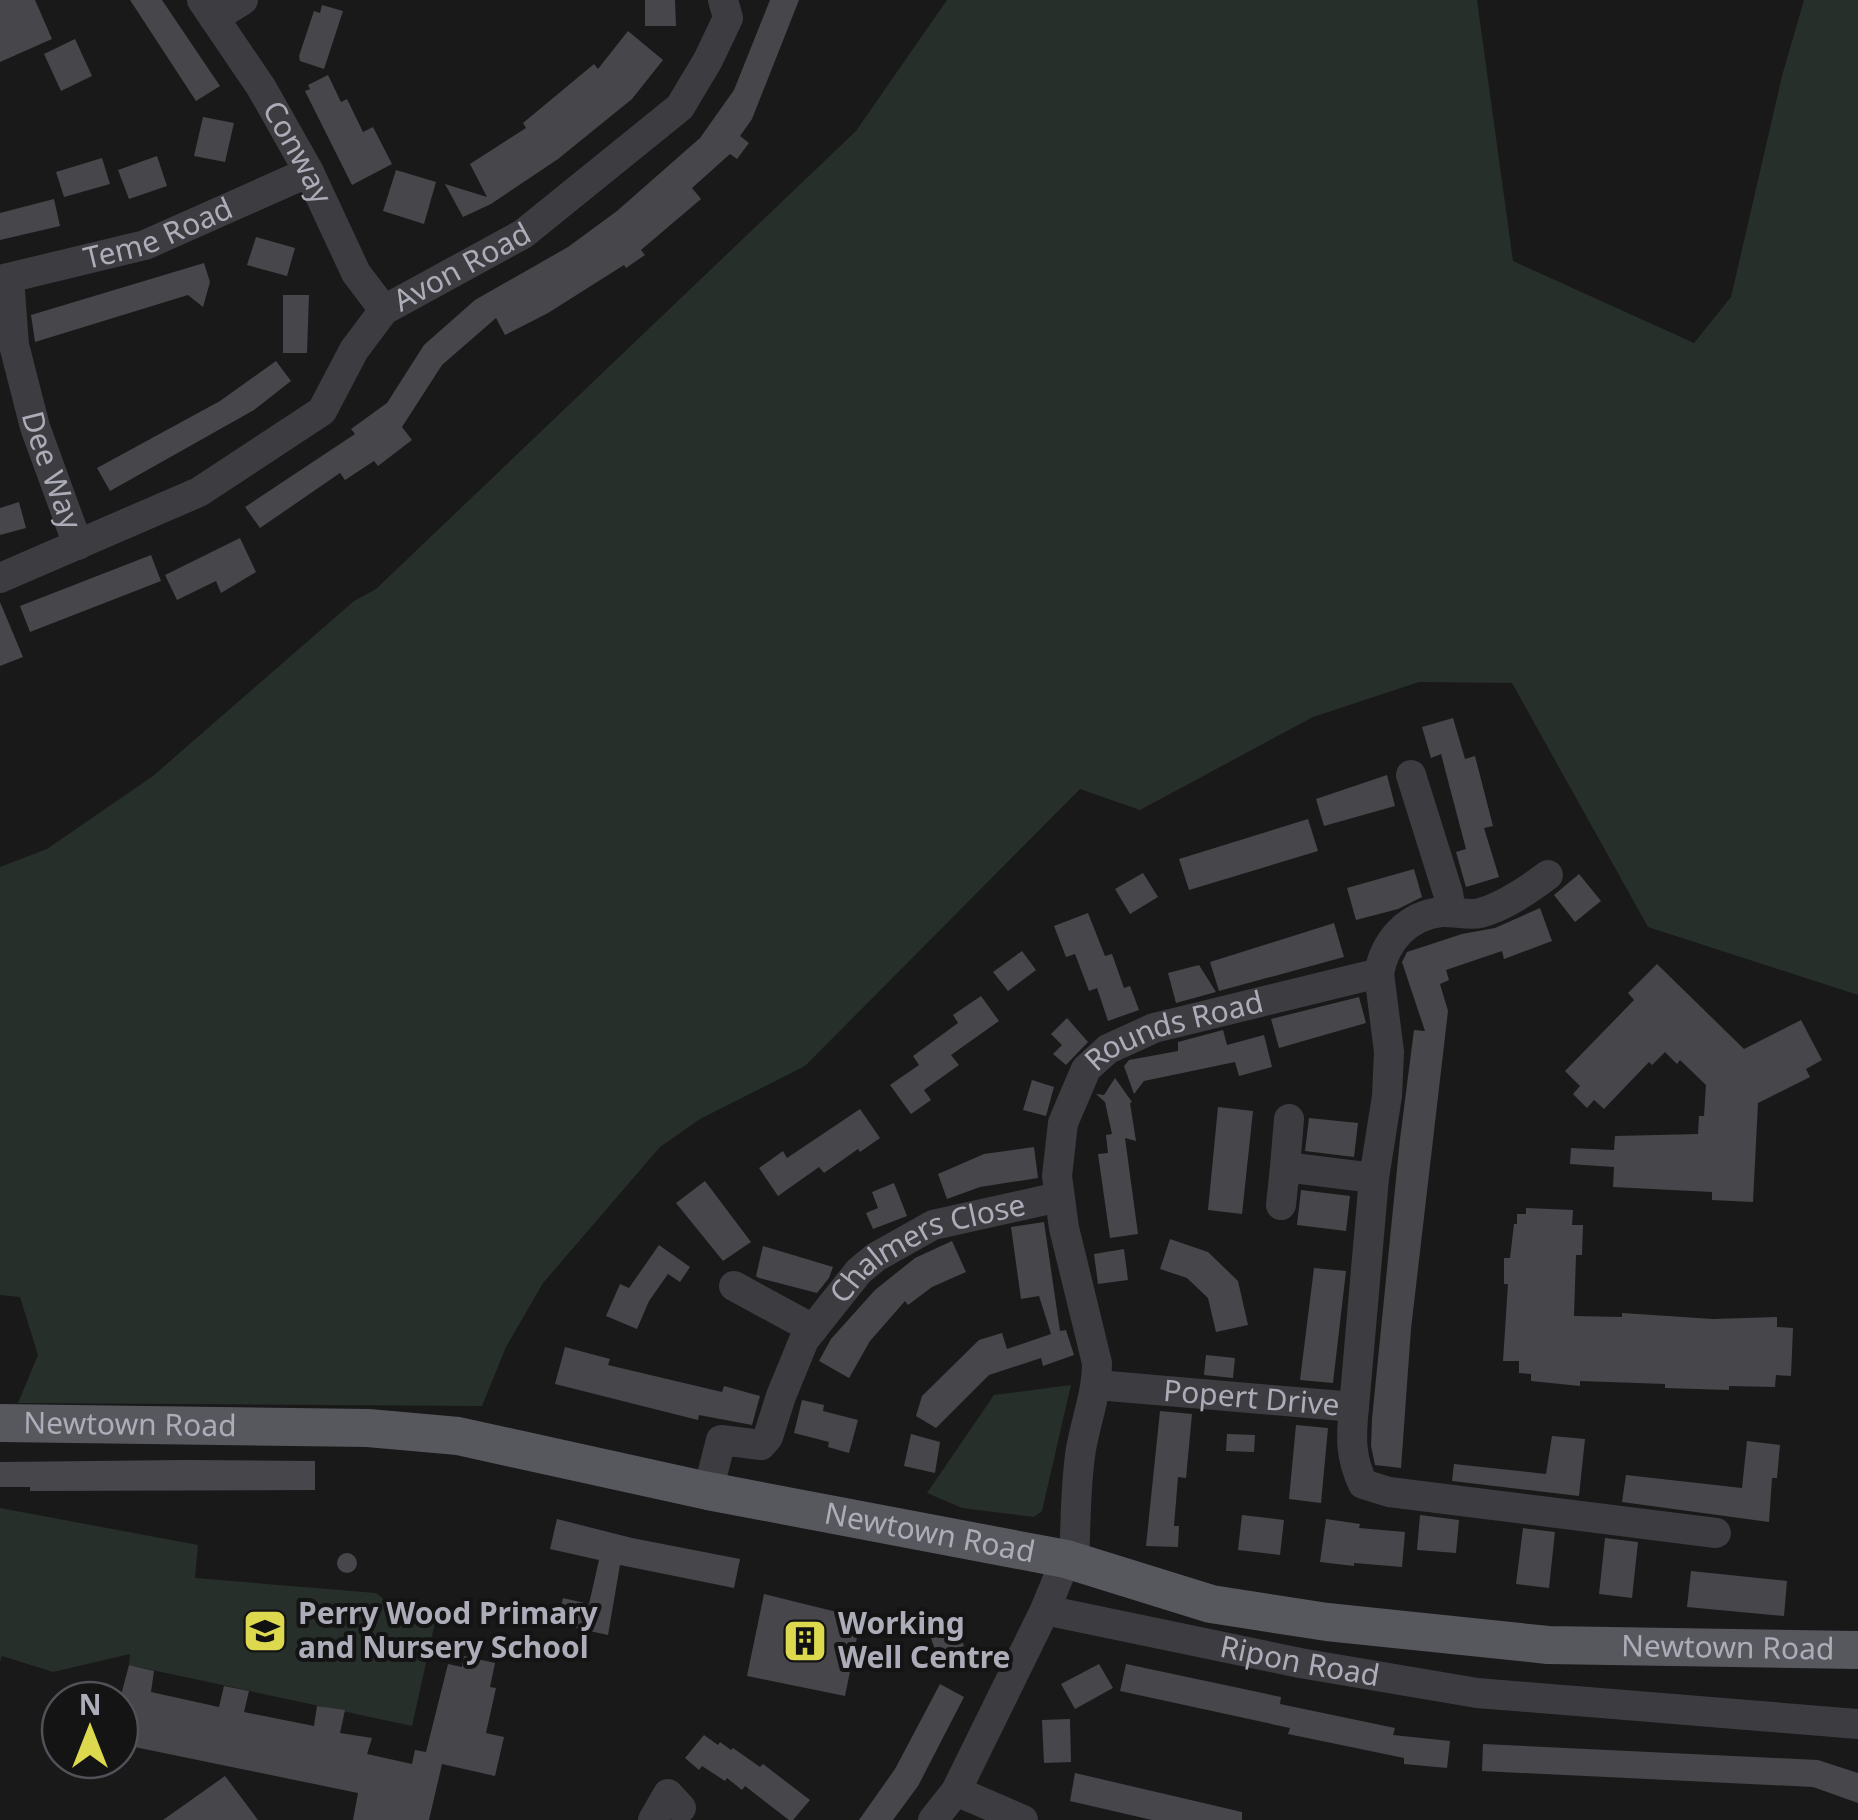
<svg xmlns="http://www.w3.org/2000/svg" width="1858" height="1820" font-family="'Noto Sans',sans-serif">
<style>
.green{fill:#272f2b}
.building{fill:#47464a}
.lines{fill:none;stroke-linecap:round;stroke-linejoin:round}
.minor{stroke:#3d3c41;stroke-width:30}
.major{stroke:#57575e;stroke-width:38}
.labels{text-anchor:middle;stroke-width:8;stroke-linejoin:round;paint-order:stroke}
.street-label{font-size:30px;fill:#adadb9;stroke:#141415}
.poi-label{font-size:30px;font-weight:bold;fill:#adadb9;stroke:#141415;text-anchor:start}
</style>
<rect width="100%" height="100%" fill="#19191a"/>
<path class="green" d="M947,0H1477L1513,261L1694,343L1731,297L1782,76L1804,0H1858V995L1648,927L1512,683L1419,682L1313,717L1140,810L1080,789L805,1066L700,1119L660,1147L543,1283L506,1347L482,1406L18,1403L38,1355L20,1297L0,1295V867L47,849L153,776L354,601L376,589L856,131Z
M1071,1385L1042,1511L1034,1517L962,1508L927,1493L994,1395Z
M0,1508L198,1545L195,1578L376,1593L390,1604L436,1618L412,1726L129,1665L130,1654L53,1672L2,1656L0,1662Z"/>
<path class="building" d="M0,0H35L52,39L0,62Z
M130,0H162L220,86L196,101Z
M645,0H675L676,26H645Z
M770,0H799L752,119L740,136L749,143L737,159L730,154L692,188L701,199L641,250L645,255L626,268L624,265L548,313L505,335L496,318L442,365L402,427L412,440L378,466L374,461L345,480L340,473L260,528L245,507L355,434L351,429L387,403L424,345L475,300L568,247L617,211L700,138L734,90Z
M322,5L343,11L324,69L300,61L299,56L314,11L320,13Z
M628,31L663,60L632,99L558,159L491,204L463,217L445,184L487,197L470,164L526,128L523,123L594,64L598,69Z
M75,39L92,76L61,91L44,54Z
M328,75L341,102L347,99L363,132L373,127L392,164L352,185L305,91L310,89L308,85Z
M203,117L234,123L225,162L194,156Z
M157,156L167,186L129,199L118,170Z
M102,158L110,184L64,197L56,172Z
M396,170L436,182L424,224L383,211Z
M54,199L60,226L0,240V213Z
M256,237L295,248L287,276L247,265Z
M204,263L210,282L203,307L188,295L35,342L31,315Z
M283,295H309L307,353H283Z
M276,361L291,381L254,410L110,491L97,468L220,401Z
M19,502L26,528L0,535V508Z
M240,538L256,572L221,593L216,581L177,600L165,575Z
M151,555L161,581L30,632L20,606Z
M0,602L23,657L0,666Z
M1453,718L1465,759L1475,756L1493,826L1484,828L1499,877L1466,887L1456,852L1466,849L1441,754L1431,758L1422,727Z
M1387,775L1395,806L1324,826L1316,799Z
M1308,819L1318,851L1189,890L1179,859Z
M1414,869L1422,897L1398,909L1356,920L1347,888Z
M1143,873L1158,897L1130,914L1115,889Z
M1579,874L1601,901L1575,922L1554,895Z
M1540,908L1552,941L1504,959L1502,951L1446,970L1449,980L1440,984L1448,1011L1411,1329L1401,1468L1375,1465L1371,1446L1372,1419L1400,1139L1414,1030L1425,1031L1402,962L1407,952L1462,934L1495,928Z
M1088,913L1105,956L1112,954L1124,988L1130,986L1139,1010L1108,1021L1097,988L1089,991L1075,954L1066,957L1054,926Z
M1334,923L1344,957L1219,991L1210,962Z
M1022,951L1036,970L1008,991L993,972Z
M1657,964L1744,1049L1801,1020L1822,1060L1806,1069L1810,1077L1758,1103L1753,1202L1712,1200V1192L1613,1187L1614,1167L1570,1164L1571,1148L1614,1150L1615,1136L1698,1134L1699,1116H1704L1706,1085L1680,1060L1677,1064L1665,1052L1652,1065L1649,1062L1604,1109L1594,1100L1587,1108L1573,1094L1580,1086L1565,1071L1634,1000L1628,993Z
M1199,965L1216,992L1176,1003L1168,973Z
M981,996L999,1021L951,1055L959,1065L924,1090L931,1100L911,1114L890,1085L919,1065L913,1056L958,1023L953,1015Z
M1359,997L1366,1023L1279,1048L1271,1019Z
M1067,1018L1088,1042L1066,1065L1053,1054L1062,1045L1051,1034Z
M1223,1030L1227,1045L1264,1035L1272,1067L1239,1076L1235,1062L1144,1081L1134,1094L1124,1066L1129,1060L1178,1051V1042Z
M1115,1078L1132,1102L1130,1103L1136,1141L1125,1138L1138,1234L1110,1238L1098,1154L1108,1153L1106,1135L1112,1134L1105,1102L1096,1094L1104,1095Z
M1032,1080L1054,1087L1046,1116L1023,1110Z
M1218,1107L1253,1111L1242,1214L1208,1210Z
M860,1109L880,1138L860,1152L858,1149L824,1173L819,1167L778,1196L759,1168L783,1151L787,1158Z
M1309,1118L1358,1123L1354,1157L1305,1151Z
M1034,1147L1038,1178L980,1187L947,1199L938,1174L984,1154Z
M705,1181L751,1242L723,1261L676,1203Z
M894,1183L907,1216L873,1229L866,1213L878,1208L872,1192Z
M1301,1190L1350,1196L1346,1231L1297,1225Z
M1526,1208L1573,1210L1572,1225H1583L1582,1255H1576L1574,1316L1622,1317V1313L1713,1319L1777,1317V1327L1793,1328L1791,1376L1776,1375L1775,1387L1729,1386V1390L1665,1388V1384L1580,1381V1386L1531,1381V1374L1519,1373V1361H1503L1508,1284H1504V1258H1510L1514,1224H1517V1214H1526Z
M1044,1222L1060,1331L1066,1330L1074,1355L1043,1366L1041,1358L989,1375L936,1428L916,1416L922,1396L979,1340L1002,1333L1007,1349L1051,1334L1039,1296L1021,1299L1011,1227Z
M1170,1239L1208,1252L1238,1281L1248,1325L1216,1332L1208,1298L1187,1278L1160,1269Z
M952,1241L966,1272L932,1287L908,1305L905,1301L870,1341L849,1378L819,1361L831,1339L875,1290L915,1258Z
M659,1245L690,1267L680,1282L668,1274L649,1301L637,1329L606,1316L620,1284L629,1288Z
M763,1246L833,1267L829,1278L817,1293L759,1278L756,1276Z
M1124,1249L1128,1280L1098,1284L1094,1254Z
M1314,1268L1346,1271L1333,1383L1300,1380Z
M565,1347L610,1359L608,1365L722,1392L724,1386L760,1396L752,1425L699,1415L698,1420L555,1384Z
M1206,1355L1235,1358L1233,1378L1204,1375Z
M802,1400L824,1405L823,1411L858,1420L849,1453L828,1447L829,1442L794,1433Z
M1160,1411L1192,1414L1186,1478L1178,1477L1174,1526H1179L1178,1547L1146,1546Z
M1296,1425L1328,1428L1321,1503L1289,1499Z
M911,1434L940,1442L935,1473L904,1466Z
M1227,1434L1255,1435L1254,1452L1226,1451Z
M1552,1436L1585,1439L1579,1496L1452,1481L1454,1464L1546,1474Z
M1747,1441L1780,1445L1777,1478H1772L1769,1522L1622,1502L1626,1475L1742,1488Z
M186,1460L315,1461V1490L30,1491V1487H0V1462Z
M1242,1515L1284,1520L1280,1555L1238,1550Z
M1420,1515L1459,1520L1456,1553L1417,1550Z
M557,1519L632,1538L740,1559L734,1588L620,1565L608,1635L557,1624L563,1598L589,1604L599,1560L550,1549Z
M1326,1519L1360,1524L1359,1528L1405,1532L1402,1567L1354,1563V1566L1320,1562Z
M1523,1528L1555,1532L1549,1588L1516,1584Z
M1605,1538L1638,1542L1632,1598L1599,1594Z
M337 1563a10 10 0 1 1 20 0a10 10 0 1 1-20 0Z
M1691,1571L1787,1581L1784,1616L1687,1607Z
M764,1594L861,1618L845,1696L747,1676Z
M952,1614L964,1646L937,1655L926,1624Z
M464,1656L495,1663L490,1687L496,1688L486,1733L504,1737L495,1776L442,1764L429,1820H353L358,1793L120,1744V1699L129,1665L154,1671L151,1692L219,1707L224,1686L249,1691L244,1712L314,1726L317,1706L345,1710L340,1733L372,1738L367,1754L412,1764L415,1750L426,1752L448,1664L462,1667Z
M1099,1664L1113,1688L1075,1709L1061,1684Z
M1126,1664L1281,1697L1280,1704L1395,1728L1393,1735L1450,1741L1447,1768L1404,1764V1758L1288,1734L1290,1728L1120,1691Z
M940,1684L964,1697L918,1786L893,1820H859L895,1769Z
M1070,1719L1071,1762L1044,1763L1042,1720Z
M704,1735L718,1745L720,1742L731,1750L733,1748L760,1767L763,1764L810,1800L793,1820H789L745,1786L742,1790L727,1778L725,1781L702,1766L699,1770L685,1758Z
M1483,1744L1818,1760L1858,1773V1803L1813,1787L1482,1771Z
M1075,1773L1242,1812V1820H1152L1070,1801Z
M225,1776L258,1820H163Z"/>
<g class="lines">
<g class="minor">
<path id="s1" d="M202,0L261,87L309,172L356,273L384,310"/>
<path d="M214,18L243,0"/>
<path id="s2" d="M9,278L14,345L35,427L78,545"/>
<path id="s3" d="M0,280L145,245L309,172"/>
<path id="s4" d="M0,578L199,492L322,411L354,350L384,310L523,234L680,107L708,60L728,18L723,0"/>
<path d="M1411,775L1448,893L1451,912"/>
<path d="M1285,1167L1289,1119"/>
<path d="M1281,1205L1285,1167L1374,1178"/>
<path d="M734,1286L813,1329"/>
<path id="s5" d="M1097,1385L1354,1407L1374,1178L1387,1096L1389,1052L1379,973"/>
<path d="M1354,1407C1351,1436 1350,1457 1363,1484L1389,1492L1716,1533"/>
<path id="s6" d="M708,1491L721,1440L761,1445L768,1437L781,1396L804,1340L859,1271L876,1257L933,1225L1059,1197"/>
<path id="s7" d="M1074,1561C1076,1524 1075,1486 1081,1449C1086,1420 1097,1393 1097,1363L1064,1228L1057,1176L1063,1123L1086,1069L1108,1049L1154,1028L1379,973C1385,941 1407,916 1441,912C1454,911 1468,916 1480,913C1505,906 1528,890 1548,875"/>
<path id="s8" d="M1045,1610L1300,1663L1477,1693L1858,1724"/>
<path d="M956,1791L1023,1820"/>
<path d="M653,1820L668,1794L681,1808"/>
<path d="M933,1820L956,1791L1045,1610L1066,1559"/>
</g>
<path class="major" id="s9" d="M0,1423L368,1428L458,1436L708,1491L1066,1559L1211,1604L1327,1622L1548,1645L1858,1650"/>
</g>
<defs>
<symbol id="school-square" viewBox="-11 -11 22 22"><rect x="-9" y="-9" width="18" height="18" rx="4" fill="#ddd94e" stroke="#141415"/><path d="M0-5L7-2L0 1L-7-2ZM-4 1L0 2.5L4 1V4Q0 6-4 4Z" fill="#111"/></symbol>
<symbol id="building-square" viewBox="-11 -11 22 22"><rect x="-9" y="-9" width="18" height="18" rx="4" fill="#ddd94e" stroke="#141415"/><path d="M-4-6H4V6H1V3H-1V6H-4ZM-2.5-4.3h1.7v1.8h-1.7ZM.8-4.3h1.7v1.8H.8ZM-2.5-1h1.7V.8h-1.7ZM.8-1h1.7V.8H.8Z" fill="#111"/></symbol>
</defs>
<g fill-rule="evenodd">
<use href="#school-square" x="240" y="1606" width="50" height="50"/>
<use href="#building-square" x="780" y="1616" width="50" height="50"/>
</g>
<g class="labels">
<g class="street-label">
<text dy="10" stroke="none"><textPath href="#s1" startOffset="180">Conway</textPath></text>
<text dy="10" stroke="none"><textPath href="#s3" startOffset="165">Teme Road</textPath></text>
<text dy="10" stroke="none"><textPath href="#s4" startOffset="572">Avon Road</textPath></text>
<text dy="10" stroke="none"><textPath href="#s2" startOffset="198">Dee Way</textPath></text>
<text dy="10" stroke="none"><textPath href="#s7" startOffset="602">Rounds Road</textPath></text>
<text dy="10" stroke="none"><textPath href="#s6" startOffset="368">Chalmers Close</textPath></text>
<text dy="10" stroke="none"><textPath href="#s5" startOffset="155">Popert Drive</textPath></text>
<text dy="10" stroke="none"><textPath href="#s9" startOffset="130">Newtown Road</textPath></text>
<text dy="10" stroke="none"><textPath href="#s9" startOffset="940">Newtown Road</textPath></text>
<text dy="10" stroke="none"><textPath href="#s9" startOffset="1750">Newtown Road</textPath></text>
<text dy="10" stroke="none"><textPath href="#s8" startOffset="260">Ripon Road</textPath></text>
</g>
<g class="poi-label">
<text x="298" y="1624">Perry Wood Primary<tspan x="298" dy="34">and Nursery School</tspan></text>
<text x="838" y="1634">Working<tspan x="838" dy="34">Well Centre</tspan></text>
</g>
</g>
<g transform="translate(90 1730)"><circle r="48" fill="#141415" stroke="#515157" stroke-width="2.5"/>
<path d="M0-8L18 38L0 25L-18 38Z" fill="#ddd94e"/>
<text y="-15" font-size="28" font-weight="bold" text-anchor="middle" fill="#adadb9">N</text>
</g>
</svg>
